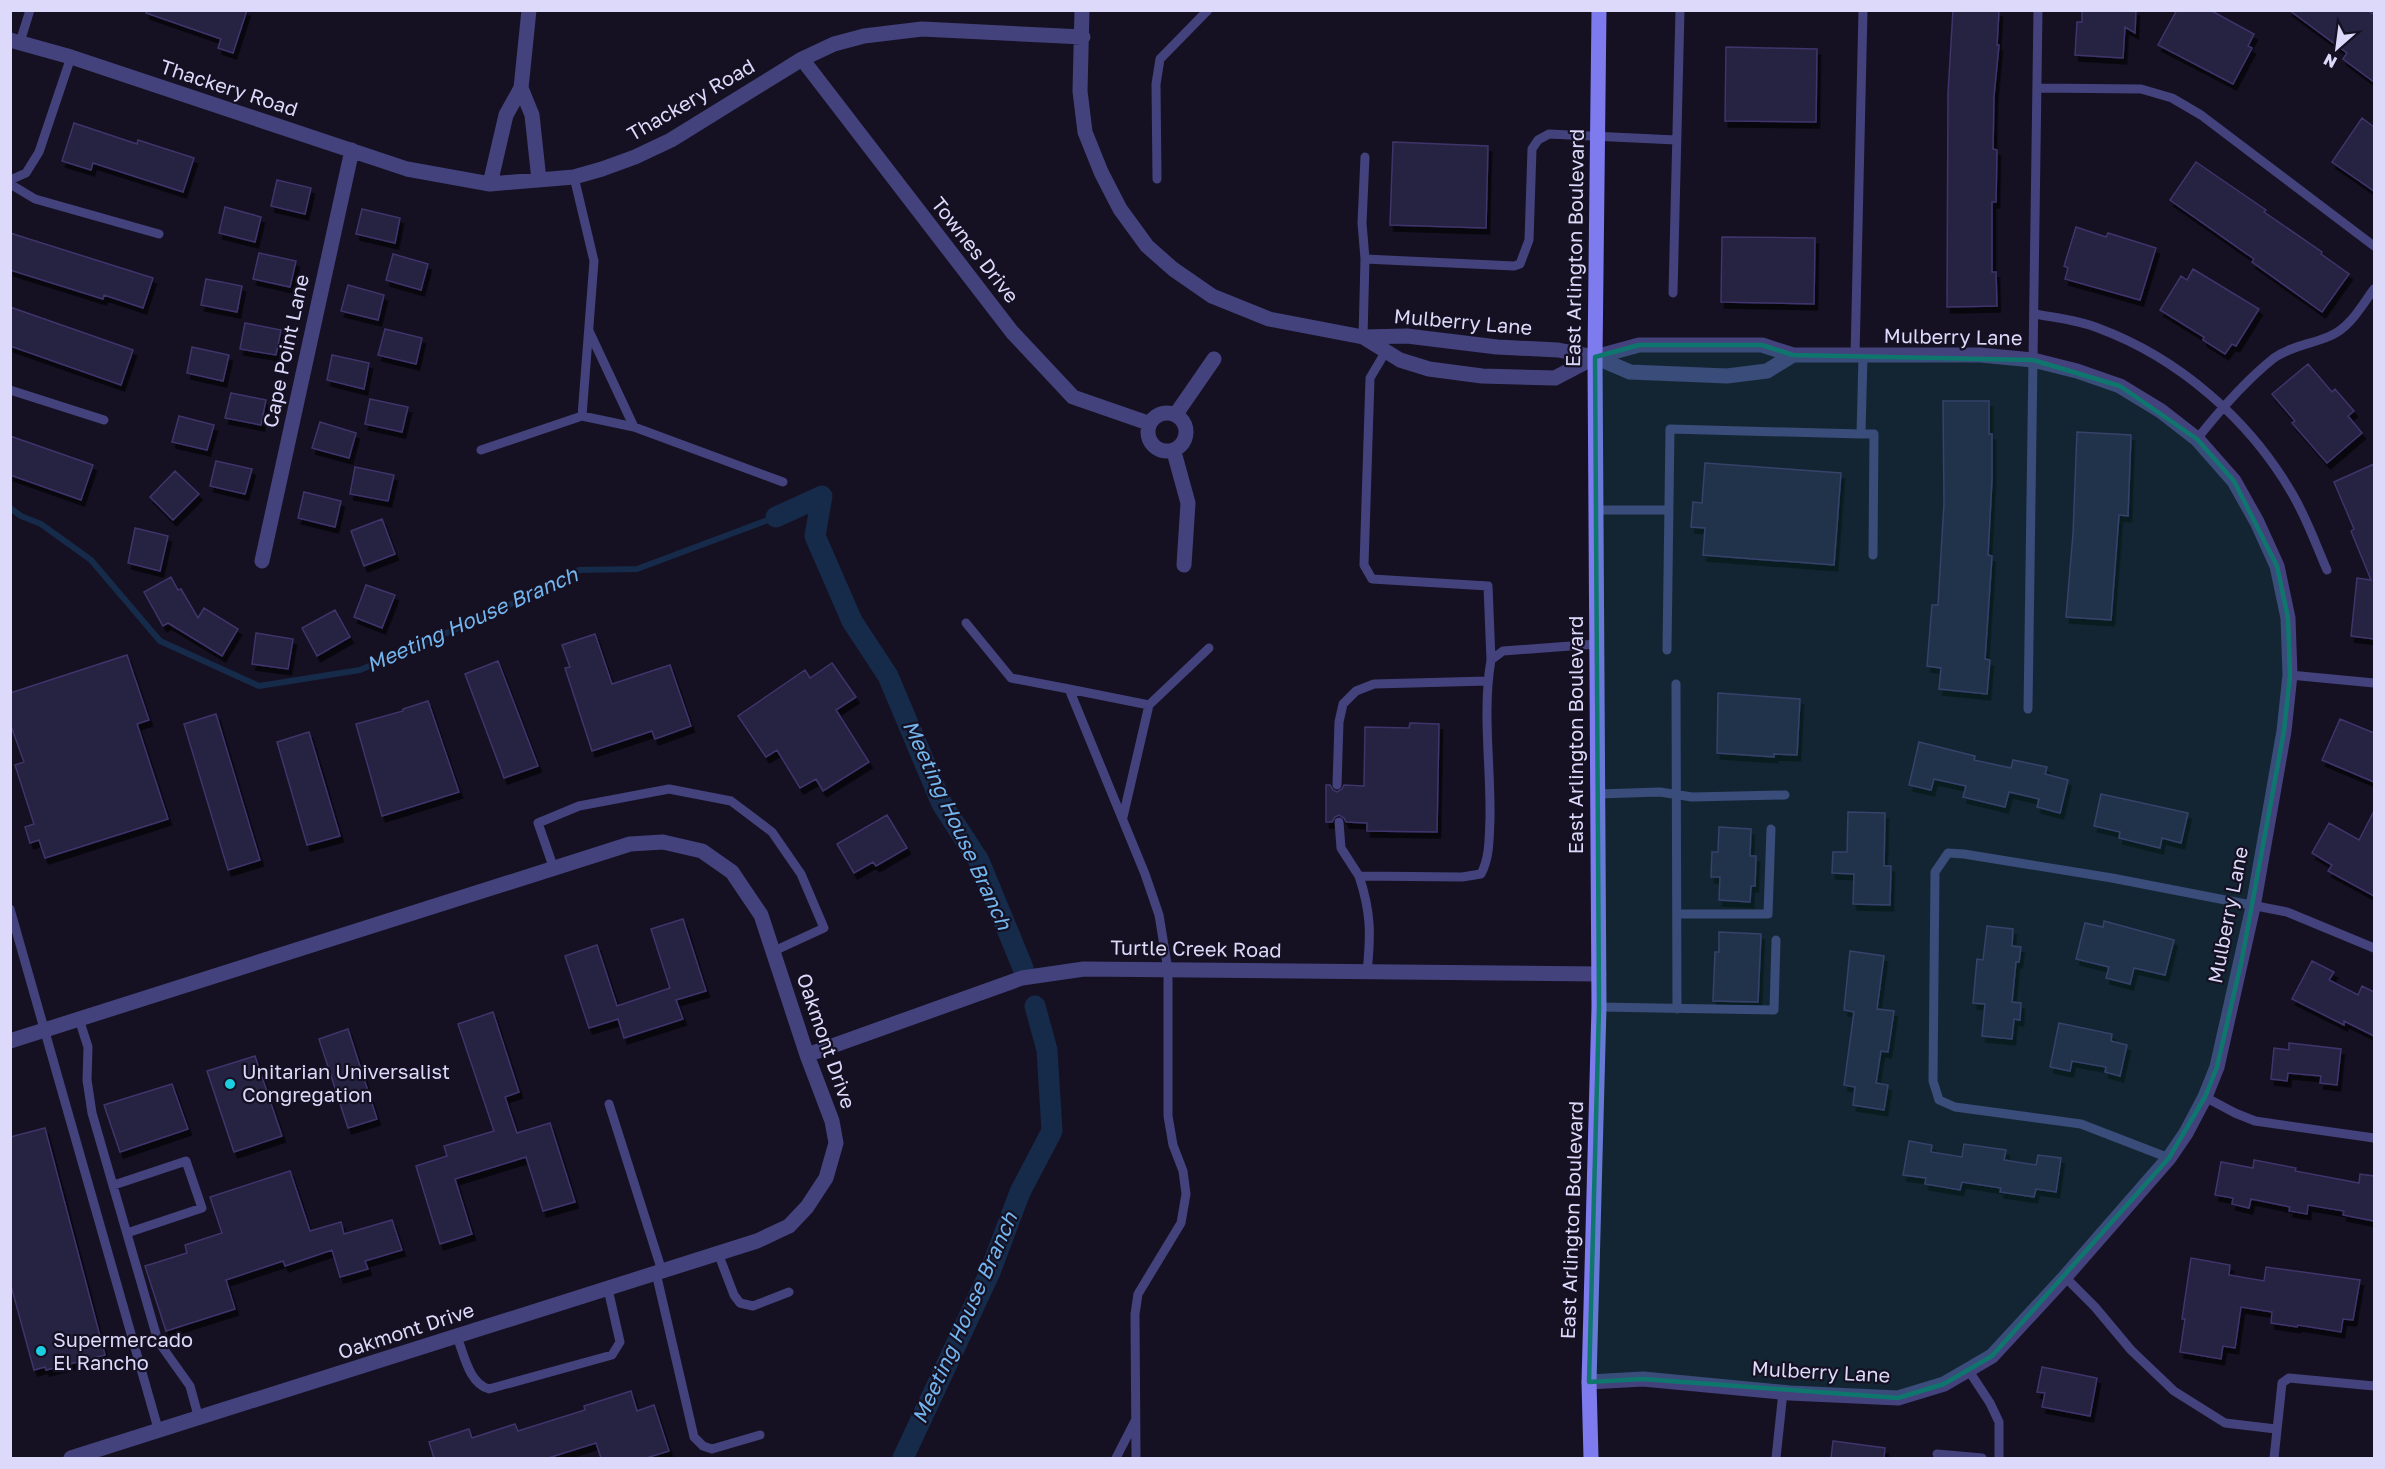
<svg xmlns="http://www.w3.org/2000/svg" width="2385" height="1469" font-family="'Golos Text',sans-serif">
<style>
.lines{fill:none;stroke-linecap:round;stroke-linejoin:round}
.stream{stroke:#162a49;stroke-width:6}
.canal{stroke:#162a49;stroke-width:21}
.building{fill:#272042;stroke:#3f356b;stroke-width:1.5;filter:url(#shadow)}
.lane{stroke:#44427d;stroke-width:9}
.street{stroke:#44427d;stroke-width:15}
.secondary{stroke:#7e7bef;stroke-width:15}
.marked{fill:#0f766e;fill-opacity:0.2;stroke:#0f766e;stroke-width:4.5;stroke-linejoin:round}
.poi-dot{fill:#1bcfe3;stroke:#151123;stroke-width:2}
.labels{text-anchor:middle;stroke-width:4.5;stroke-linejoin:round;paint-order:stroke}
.street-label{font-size:20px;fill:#dcd9fa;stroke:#151123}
.poi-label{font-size:20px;fill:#dcd9fa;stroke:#151123;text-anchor:start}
.water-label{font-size:21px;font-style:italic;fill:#73b5ee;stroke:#151123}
</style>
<defs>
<filter id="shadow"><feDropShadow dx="3.5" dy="6" stdDeviation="0" flood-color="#0009"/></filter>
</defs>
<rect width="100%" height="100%" fill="#151123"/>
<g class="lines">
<path class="stream" d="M10,508L21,516L41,524L91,560L160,641L259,686L360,670L493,613L579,570L637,569L776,517"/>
<path class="canal" d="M776,517L822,496L815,536L852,621L888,676L942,804L979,861L1023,968
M903,1458L990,1272L1020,1192L1052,1131L1047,1050L1035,1006"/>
</g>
<path class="building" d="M146,10H247L233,53L218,48L221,39L146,13Z
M1953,10L1999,11L1997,45H1999L1994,96L1993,149L1997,150L1996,202H1992V272H1996L1997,306L1947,307L1948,93Z
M2082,10H2136L2135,33L2125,27L2123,58L2075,55L2077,22H2082Z
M2177,10H2210L2254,34L2248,46L2252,48L2233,84L2158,45Z
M2289,10H2367L2374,15V82L2343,59L2347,53Z
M1726,47L1817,49L1816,122L1725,121Z
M2362,118L2374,127V191L2332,162Z
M74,123L137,144L138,140L194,158L183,192L93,163L91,170L62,161Z
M1393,142L1488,146L1486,228L1390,225Z
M2196,162L2266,210L2264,212L2322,252L2321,254L2349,274L2322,312L2252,262L2254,259L2170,200Z
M277,180L311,188L305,214L271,206Z
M225,207L261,217L255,242L219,233Z
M362,209L400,218L395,243L356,234Z
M2076,227L2106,237L2108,233L2156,248L2140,300L2065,279L2068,268L2064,266Z
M10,233L153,278L143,308L104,295L103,299L10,270Z
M1722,237L1815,238L1814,304L1721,302Z
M259,253L296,261L290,287L253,279Z
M393,254L428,264L421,290L386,280Z
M2193,269L2259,309L2236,346L2232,344L2225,354L2203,340L2204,337L2160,310L2181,276L2187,280Z
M206,279L242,286L237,312L201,305Z
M348,285L384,295L378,320L341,311Z
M10,307L133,350L121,385L10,346Z
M245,323L281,330L276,355L240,349Z
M385,329L422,338L416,364L378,355Z
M192,347L229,355L223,381L187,373Z
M332,355L369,363L364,389L327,380Z
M2308,364L2332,392L2335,389L2354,411L2348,416L2362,433L2327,463L2292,423L2295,421L2272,394Z
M231,393L266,400L261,425L225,418Z
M370,399L408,407L402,432L365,424Z
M1943,401H1989V434H1992V480L1988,555L1992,556L1985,659L1990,660L1987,694L1939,689L1941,668L1927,666L1932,605H1938L1944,503Z
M179,416L214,425L207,450L172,442Z
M320,422L356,433L349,458L312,448Z
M2077,432L2131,435L2128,516L2119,515L2111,620L2066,617L2073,534Z
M10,436L93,465L81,500L10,475Z
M216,461L252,469L245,494L210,486Z
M1705,463L1841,473L1834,565L1703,555L1705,528L1691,527L1693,502L1702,503Z
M2374,464V639L2351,636L2357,578L2371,580L2351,531L2354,529L2334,482Z
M355,467L394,475L388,501L350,494Z
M175,471L199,494L173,520L150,497Z
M304,492L341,501L335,527L298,518Z
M382,519L395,554L364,566L351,531Z
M135,528L168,536L160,571L128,563Z
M171,577L178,590L181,589L198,618L204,608L238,629L222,656L168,623L163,626L144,592Z
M366,585L395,595L382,628L354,617Z
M335,610L350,637L317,656L302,628Z
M256,633L293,639L288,669L252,664Z
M595,634L612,684L670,665L691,726L655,739L652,731L592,751L565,668L570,667L562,645Z
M127,655L149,720L137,724L168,819L45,858L39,840L30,843L25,827L34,824L15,765L24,762L10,723V693Z
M498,661L538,766L504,778L465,674Z
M832,663L856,697L836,710L869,762L823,791L816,779L800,788L777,750L766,757L738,716L805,670L810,678Z
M1718,693L1800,699L1797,755L1774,754V757L1717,753Z
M428,701L459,792L382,816L356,724L403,711V709Z
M216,714L260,860L228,870L184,724Z
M2340,719L2374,733V782L2322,760Z
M1410,723L1439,724L1437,832L1367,831V823L1346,822L1344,818L1339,815L1335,817L1332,822H1326V785H1330L1333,790L1337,792L1342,789L1344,785L1364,786L1365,727L1409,728Z
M309,732L340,836L307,845L277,742Z
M1919,742L1975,756L1974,760L2011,768L2013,760L2047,767L2045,774L2068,780L2060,813L2037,807L2039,799L2009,792L2005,807L1963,797L1966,786L1934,779L1931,790L1909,785Z
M2101,794L2188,813L2181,843L2162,838L2160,848L2119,838L2120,832L2094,826Z
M2374,811V896L2328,871L2332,865L2312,853L2329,823L2359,840Z
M1848,812L1885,813L1884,866H1891L1890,905L1853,904L1854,874L1832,873L1833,852H1847Z
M887,815L907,848L876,866L873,862L854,873L837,844Z
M1719,827L1751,829L1750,856H1756L1755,886H1751L1750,902L1719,900L1720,877H1711L1712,852H1718Z
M683,919L706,991L676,1000L683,1019L624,1038L618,1019L589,1028L565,956L597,945L617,1006L670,988L651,929Z
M2104,921L2174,940L2165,975L2134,968L2130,984L2106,978L2109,967L2076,959L2085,923L2103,927Z
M1987,926L2013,929L2012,946L2021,947L2019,962H2016L2012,1002L2021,1003L2020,1020L2014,1019L2012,1039L1982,1036L1985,1004L1973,1003L1977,959L1983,960Z
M1719,932L1761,934L1758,1002L1713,1001L1715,952H1719Z
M1850,951L1884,956L1877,1009L1894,1011L1888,1052L1881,1051L1876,1083L1888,1085L1884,1110L1853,1105L1855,1087L1844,1085L1854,1012L1844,1010Z
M2312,961L2334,972L2329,980L2358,995L2362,986L2374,992V1036L2344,1021V1025L2292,999Z
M493,1012L519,1092L505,1097L517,1133L550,1123L575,1202L543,1211L526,1157L455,1179L472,1234L440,1244L416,1166L447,1156L444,1146L494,1131L458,1024Z
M2059,1023L2112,1034L2111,1041L2127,1045L2120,1076L2105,1072L2106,1067L2072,1061L2070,1071L2050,1067Z
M348,1029L377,1119L348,1128L319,1039Z
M2289,1043L2341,1049L2337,1085L2320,1083L2321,1076L2288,1073L2287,1081L2271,1079L2274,1048L2289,1050Z
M255,1056L282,1136L234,1152L207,1071Z
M172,1084L188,1129L120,1152L104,1105Z
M45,1128L105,1355L46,1370L45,1367L34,1370L10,1282V1137Z
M1909,1141L1932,1145L1931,1152L1962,1157L1964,1144L2006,1150L2004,1160L2036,1165L2038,1155L2061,1158L2056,1192L2036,1189L2034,1197L2000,1192L2001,1188L1962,1182L1960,1190L1925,1184L1926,1178L1903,1175Z
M2254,1160L2296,1168L2295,1171L2359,1183L2360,1174L2374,1176V1221L2343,1215L2344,1211L2308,1205L2307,1214L2289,1211L2290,1207L2251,1199L2249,1208L2232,1204L2233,1198L2215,1195L2221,1162L2253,1168Z
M290,1171L310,1231L341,1222L344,1234L392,1220L402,1250L365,1261L368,1269L340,1277L332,1250L285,1266L283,1261L226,1280L235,1309L166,1331L145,1266L187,1253L185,1245L222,1233L210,1197Z
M2191,1258L2230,1265L2229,1275L2264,1281L2266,1267L2360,1280L2353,1320L2343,1319L2341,1332L2298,1325L2297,1327L2271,1323L2272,1312L2241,1307L2235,1348L2223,1346L2221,1359L2180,1352L2185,1319H2182Z
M2042,1367L2097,1378L2090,1416L2042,1407L2045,1393L2037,1392Z
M631,1391L637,1411L654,1405L669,1451L646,1458H601L596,1443L548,1458H434L429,1442L469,1429L472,1438L515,1424L518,1431L585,1410L584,1406Z
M1833,1441L1885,1448L1884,1458H1831Z"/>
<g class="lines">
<path class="lane" d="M20,42L30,10
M2038,88L2141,89L2172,98L2201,115L2374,246
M574,177L594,261L582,416L634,427L589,331
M1157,179L1156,84L1160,59L1208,10
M10,180L26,173L39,152L71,57
M10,184L35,199L159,234
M1365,259L1362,223L1365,157
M1673,293L1680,10
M2035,314C2056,318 2078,320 2098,328C2179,358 2250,420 2293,495C2307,519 2316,545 2327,570
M1363,337L1365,259L1514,266L1520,264L1529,240L1532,149L1538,140L1549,134L1676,140
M1386,351L1370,378L1364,565L1372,579L1488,586L1491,660
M1855,356L1863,10
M10,390L104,420
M634,427L783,482
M1861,434H1874L1873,555
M2197,439C2220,410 2245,381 2274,358C2291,346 2312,344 2330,336C2350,328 2362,305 2374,289
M481,450L582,416
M1596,510H1669
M966,623L1011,678L1069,689
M1667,650L1670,429L1861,434L1863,356
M2290,675L2374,683
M1676,684L1677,1009
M1149,705L1209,648
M2028,709L2038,10
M1337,785L1339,722L1343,704L1356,691L1374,684L1488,681
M1598,794L1660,792L1692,797L1785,795
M1123,817L1149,705L1069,689L1145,874L1159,915L1168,970V1116L1173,1145L1183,1171L1186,1194L1181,1223L1138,1294L1135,1314L1136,1458
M1339,822L1341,848L1359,876
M554,869L538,823L579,806L669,789L731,801L772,832L801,874L824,928L774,951
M10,909L159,1432
M1677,914H1768L1771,829
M1367,972C1371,934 1371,912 1359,876L1462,877L1481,874C1490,857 1489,838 1490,819C1491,767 1482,711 1491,660L1503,651L1597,644
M1599,1007L1774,1010L1776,940
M79,1019L88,1047L87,1080L92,1113L158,1341L190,1386L199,1419
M2205,1097L2235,1113L2255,1121L2374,1138
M609,1104L662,1271
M2169,1158L2081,1124L1955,1107L1939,1100L1933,1081L1935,872L1948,853L1964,854L2112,878L2287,912L2374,948
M114,1185L186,1161L202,1208L127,1233
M718,1253L734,1295L740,1303L753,1306L789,1292
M656,1273L694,1437L703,1446L712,1449L760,1435
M2065,1277L2095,1307L2131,1350L2174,1391L2225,1423L2276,1429
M457,1337C464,1354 469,1384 489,1389L612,1355L620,1342L608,1289
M1969,1371L1990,1403L1999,1422V1458
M1937,1454L1982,1458
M1116,1458L1135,1421
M1776,1458L1783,1392
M2274,1458L2282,1383L2289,1378L2374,1386"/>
<path class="street" d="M1082,10L1080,91L1085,132L1101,172L1120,209L1147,246L1173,269L1212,296L1269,319L1363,337L1407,336L1497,347L1558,350L1595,357L1630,372L1727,376L1767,371L1793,355
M10,40L71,57L407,169L490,184L574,177L602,169L635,157L671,140L802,59L834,44L864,36L922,29L1083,37
M802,59L1012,332L1073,397L1148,423
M521,88L532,115L539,180
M490,184L506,115L521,88L529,10
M1363,337L1400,360L1429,369L1482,376L1555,378L1595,357L1639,345H1762L1793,355H1980L2033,360L2077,371L2120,386L2161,411L2197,439L2234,481L2257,522L2277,566L2288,618L2290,675L2284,731L2253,907L2217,1067L2205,1097L2186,1133L2169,1158L2065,1277L1992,1356L1944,1384L1898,1398L1790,1393L1643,1379L1589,1382
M1148 432a19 19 0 1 1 38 0a19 19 0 1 1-38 0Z
M1176,414L1214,359
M1174,452L1188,503L1184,565
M262,561L352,150
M10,1041L630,844L663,842L702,851L732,872L761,915L807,1055L832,1121L836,1143L826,1178L807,1207L789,1226L757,1241L71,1458
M807,1055L1022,978L1084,969L1599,974"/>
<path class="secondary" d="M1591,1458L1589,1382L1599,1007L1595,357L1599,10"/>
</g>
<path class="marked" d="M1639,345H1762L1793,355L2033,360L2120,386L2197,439L2234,481L2277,566L2288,618L2290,675L2284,731L2242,959L2217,1067L2205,1097L2169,1158L1992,1356L1944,1384L1898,1398L1643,1379L1589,1382L1599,1007L1595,357Z"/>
<g class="poi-dot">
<circle cx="230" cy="1084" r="6"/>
<circle cx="41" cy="1351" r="6"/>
</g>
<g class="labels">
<g class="street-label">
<text transform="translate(229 88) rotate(18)" y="7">Thackery Road</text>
<text transform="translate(691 100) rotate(-30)" y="7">Thackery Road</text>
<text transform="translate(1575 248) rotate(-89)" y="7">East Arlington Boulevard</text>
<text transform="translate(975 250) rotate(52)" y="7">Townes Drive</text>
<text transform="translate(1463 322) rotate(5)" y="7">Mulberry Lane</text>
<text transform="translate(1953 337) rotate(1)" y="7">Mulberry Lane</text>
<text transform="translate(286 351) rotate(-78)" y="7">Cape Point Lane</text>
<text transform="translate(1576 735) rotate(-90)" y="7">East Arlington Boulevard</text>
<text transform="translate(2228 915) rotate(-79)" y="7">Mulberry Lane</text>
<text transform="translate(1196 949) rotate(1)" y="7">Turtle Creek Road</text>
<text transform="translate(826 1041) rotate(71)" y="7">Oakmont Drive</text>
<text transform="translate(1572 1220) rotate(-88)" y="7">East Arlington Boulevard</text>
<text transform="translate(406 1331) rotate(-18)" y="7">Oakmont Drive</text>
<text transform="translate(1821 1372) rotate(3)" y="7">Mulberry Lane</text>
</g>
<g class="poi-label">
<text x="242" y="1079">Unitarian Universalist<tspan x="242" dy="23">Congregation</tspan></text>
<text x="53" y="1347">Supermercado<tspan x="53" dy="23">El Rancho</tspan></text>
</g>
<g class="water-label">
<text transform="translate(472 620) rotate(-24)" y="7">Meeting House Branch</text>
<text transform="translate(957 825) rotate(65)" y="7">Meeting House Branch</text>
<text transform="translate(965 1318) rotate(-66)" y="7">Meeting House Branch</text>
</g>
</g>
<rect width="2385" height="1469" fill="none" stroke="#dcd9fa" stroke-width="24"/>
<g transform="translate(2337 48) rotate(208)" stroke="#151123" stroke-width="4.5" paint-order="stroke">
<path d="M0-4.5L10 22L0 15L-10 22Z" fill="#dcd9fa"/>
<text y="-9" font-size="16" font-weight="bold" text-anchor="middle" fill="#dcd9fa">N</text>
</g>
</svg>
